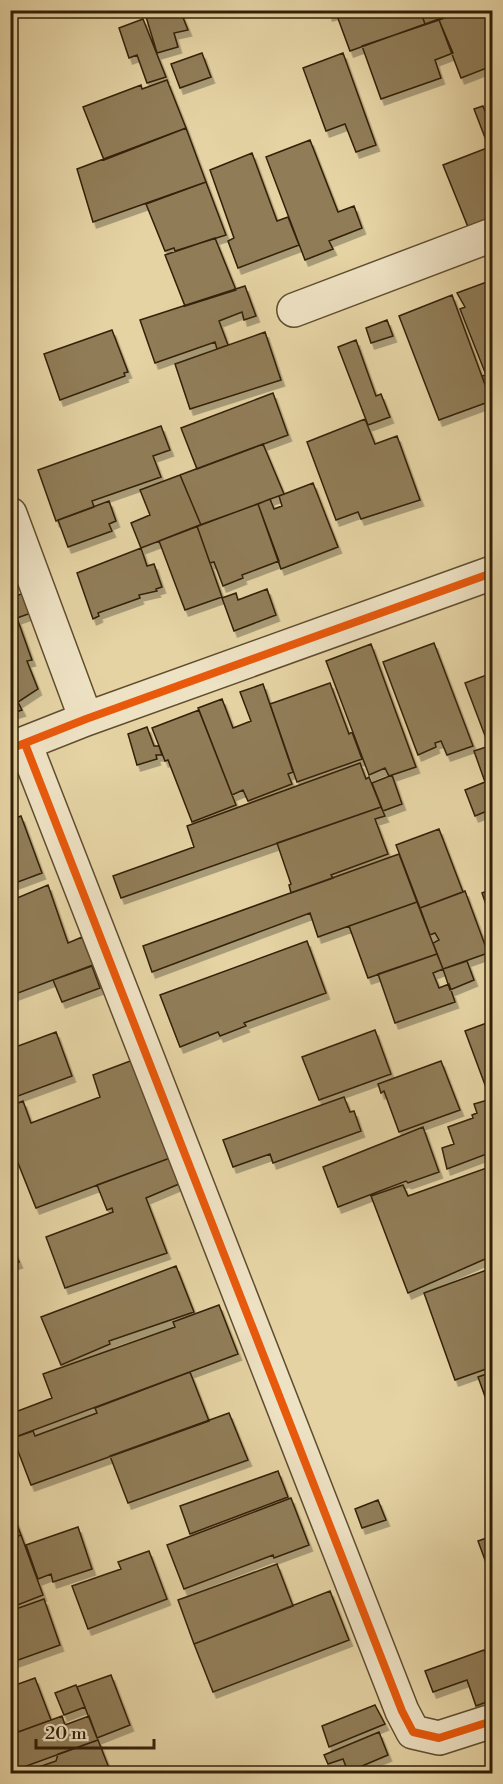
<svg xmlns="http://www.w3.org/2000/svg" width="503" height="1784" font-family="'Libre Bodoni',serif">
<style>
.building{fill:#907d59;stroke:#332007;stroke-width:1.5;filter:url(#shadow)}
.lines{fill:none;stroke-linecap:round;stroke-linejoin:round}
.minor-casing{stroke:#604d2e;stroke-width:36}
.minor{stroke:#eee2c4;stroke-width:33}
.cycleway-casing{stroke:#eee2c4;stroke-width:11}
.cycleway{stroke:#e8590c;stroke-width:8}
</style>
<defs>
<filter id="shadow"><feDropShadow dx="3.5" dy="6" stdDeviation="0" flood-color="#0004"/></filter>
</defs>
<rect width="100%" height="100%" fill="#e5d3a4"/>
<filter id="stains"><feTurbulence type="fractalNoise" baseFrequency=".00333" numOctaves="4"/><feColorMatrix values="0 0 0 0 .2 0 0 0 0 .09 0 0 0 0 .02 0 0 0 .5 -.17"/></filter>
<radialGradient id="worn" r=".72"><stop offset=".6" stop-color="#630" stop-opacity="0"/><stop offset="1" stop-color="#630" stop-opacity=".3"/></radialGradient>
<path class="building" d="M144,10H180L188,30L174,33L178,47L157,53Z
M328,10H420L425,24L350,51L336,13L329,15Z
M420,10H464L425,24Z
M464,10H492V66L461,78L439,20Z
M143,19L166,77L147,83L137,55L129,58L119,28Z
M439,20L453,53L435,60L441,78L381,99L362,46Z
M202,53L211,77L180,88L171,64Z
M343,53L376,145L356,152L345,124L326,131L303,68Z
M167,80L186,128L104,160L83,107L141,85L142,89Z
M483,106L488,119L492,118V147L489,148L474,109Z
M186,128L206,182L93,222L77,169Z
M310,140L338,212L354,206L362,228L329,241L333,249L305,260L266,157Z
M487,148L492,161V217L468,227L443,165Z
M252,153L277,221L288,217L299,245L238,268L228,241L234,238L210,170Z
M206,182L226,235L175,251L174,248L165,251L146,204Z
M215,238L236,290L185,306L165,255Z
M492,280V405L482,376L486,375L460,309L465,307L457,293Z
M245,286L256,316L244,320L242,312L219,321L228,345L217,349L215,342L155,363L140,320Z
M452,295L491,401L439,420L399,316Z
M387,320L393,336L371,343L366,328Z
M112,330L128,372L124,373L125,376L60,400L44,354Z
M265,332L281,380L190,409L175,364Z
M356,340L376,396L381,394L390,417L368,425L338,347Z
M273,393L288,435L197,469L181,428Z
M365,419L375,444L397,436L420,500L361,519L358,512L336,520L307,442Z
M161,426L170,450L153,456L161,477L92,501L94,507L56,521L38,470Z
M263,444L284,494L201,525L180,475Z
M180,475L201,525L141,548L131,523L150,515L140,490Z
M313,483L338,547L281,569L258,504L270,499L274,509L282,506L279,496Z
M109,501L116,521L109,524L112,531L68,547L58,520Z
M258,504L279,561L242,575L243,578L223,586L214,562L210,563L197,526Z
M197,526L222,597L185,610L159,541Z
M141,548L147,566L154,564L162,587L156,589L157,591L139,595L140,598L98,613L99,616L93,619L77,573Z
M267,589L276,615L234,631L222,598L236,593L238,600Z
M24,593L31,613L17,618L32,660L27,661L38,689L18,702L22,710L10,714V598Z
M434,643L473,746L447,755L441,741L435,743L436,747L418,755L383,662Z
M371,644L416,767L389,776L385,768L369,775L326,661Z
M492,673V738L487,741L465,683Z
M330,683L349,734L352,732L362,759L297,782L270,704Z
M263,684L293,772L288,774L292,784L248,801L243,790L232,795L198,708L222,699L233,728L251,721L240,692Z
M199,710L236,805L192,822L168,760L165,761L152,728Z
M147,727L154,746H159L162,755H156L157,759L137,765L128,734Z
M492,745V809L475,816L465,790L485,782L474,751Z
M360,763L366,779L369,777L381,807L121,898L113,876L194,847L187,826Z
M392,775L402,804L383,811L372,783Z
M381,807L385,816L375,819L388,854L331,875L333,878L291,893L289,885L291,884L277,843Z
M21,816L42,873L10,885V820Z
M439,829L463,892L420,908L396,845Z
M399,854L417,902L318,937L310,913L152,972L143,946Z
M48,885L68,943L82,937L93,965L10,996V901Z
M492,889V922L482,893Z
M465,891L488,953L443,969L433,943L439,940L435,933L430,935L420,908Z
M417,902L437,954L368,978L349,926Z
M307,941L326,993L244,1023L246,1026L220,1036L218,1032L180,1047L160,995Z
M437,954L443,969L433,973L439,988L449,984L455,1002L395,1023L378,974Z
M467,961L474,980L450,990L443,969Z
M92,966L100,988L62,1002L53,980Z
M492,1021V1091L488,1093L465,1031Z
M375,1030L391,1074L319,1100L302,1057Z
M56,1032L72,1076L10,1099V1049Z
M133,1060L170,1158L36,1208L10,1143V1106L23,1101L31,1123L100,1097L93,1075Z
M441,1061L460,1110L399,1132L384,1091L381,1093L378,1084Z
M344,1097L350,1112L354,1111L361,1131L273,1163L270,1154L233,1167L223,1140Z
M491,1099L492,1152L447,1169L442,1148L454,1144L448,1127L473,1118L472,1115L477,1113L474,1104Z
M423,1127L439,1172L408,1183L406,1181L338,1207L323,1167Z
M170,1158L179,1184L146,1198L167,1253L65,1288L46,1237L113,1212L112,1208L107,1210L97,1185Z
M492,1166V1234L489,1236L492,1256L408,1293L371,1196L403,1185L408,1196Z
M10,1241L19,1262L10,1265Z
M176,1266L194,1312L109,1341L110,1344L61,1365L41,1317Z
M492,1268V1367L455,1380L424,1293Z
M219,1305L238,1354L10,1439V1414L52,1398L43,1374L175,1327L173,1322Z
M190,1372L209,1421L31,1485L13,1438L33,1431L35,1436L97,1413L95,1408Z
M492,1372V1416L478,1377Z
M229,1413L248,1460L128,1503L110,1456Z
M278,1471L288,1497L190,1534L180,1506Z
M291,1498L309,1545L274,1558L273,1555L184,1589L167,1545Z
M378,1500L386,1520L362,1528L355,1509Z
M10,1507L21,1535L10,1539Z
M78,1527L92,1569L53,1582L51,1574L38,1579L26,1545Z
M21,1535L43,1595L10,1608V1539Z
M492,1536V1567L488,1568L478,1541Z
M149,1551L167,1599L88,1629L72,1586L121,1569L118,1562Z
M277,1564L293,1606L194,1644L178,1600Z
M330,1591L349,1640L213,1692L194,1644Z
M44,1599L60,1645L10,1663V1611Z
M484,1650L492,1671V1700L476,1706L467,1680L433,1692L425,1671Z
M111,1675L130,1725L97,1738L77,1687Z
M35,1678L51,1720L18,1732L17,1728L10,1731V1687Z
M76,1685L85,1707L64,1715L55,1693Z
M375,1705L385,1724L329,1747L322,1726Z
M62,1716L65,1725L89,1716L98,1740L10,1772V1735Z
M379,1732L388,1755L348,1772L343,1759L328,1764L324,1755Z
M98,1740L109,1768L94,1774H37L36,1768L56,1761L58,1754Z
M492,1765V1774H477Z"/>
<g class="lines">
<defs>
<path id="minor" d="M294,310L492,235
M10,514L86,719
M25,744L402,1711L413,1732L439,1738L492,1721
M10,749L86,719L492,573"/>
</defs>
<use href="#minor" class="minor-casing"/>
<use href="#minor" class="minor"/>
<defs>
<path id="cycleway" d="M25,744L402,1711L413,1732L439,1738L492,1721
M10,749L86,719L492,573"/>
</defs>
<use href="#cycleway" class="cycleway-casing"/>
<use href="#cycleway" class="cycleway"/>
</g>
<rect width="503" height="1784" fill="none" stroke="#e5d3a4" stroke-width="36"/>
<rect x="12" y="12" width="479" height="1760" fill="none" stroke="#332007" stroke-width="3"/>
<rect x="18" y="18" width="467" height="1748" fill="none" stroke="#332007" stroke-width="1.5"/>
<path d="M36 1739v9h118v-9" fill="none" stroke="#332007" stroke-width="3"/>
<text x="45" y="1739" font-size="18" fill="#332007" stroke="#eee2c4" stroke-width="4.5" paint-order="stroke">20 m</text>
<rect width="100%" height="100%" filter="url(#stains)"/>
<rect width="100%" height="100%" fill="url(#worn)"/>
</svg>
